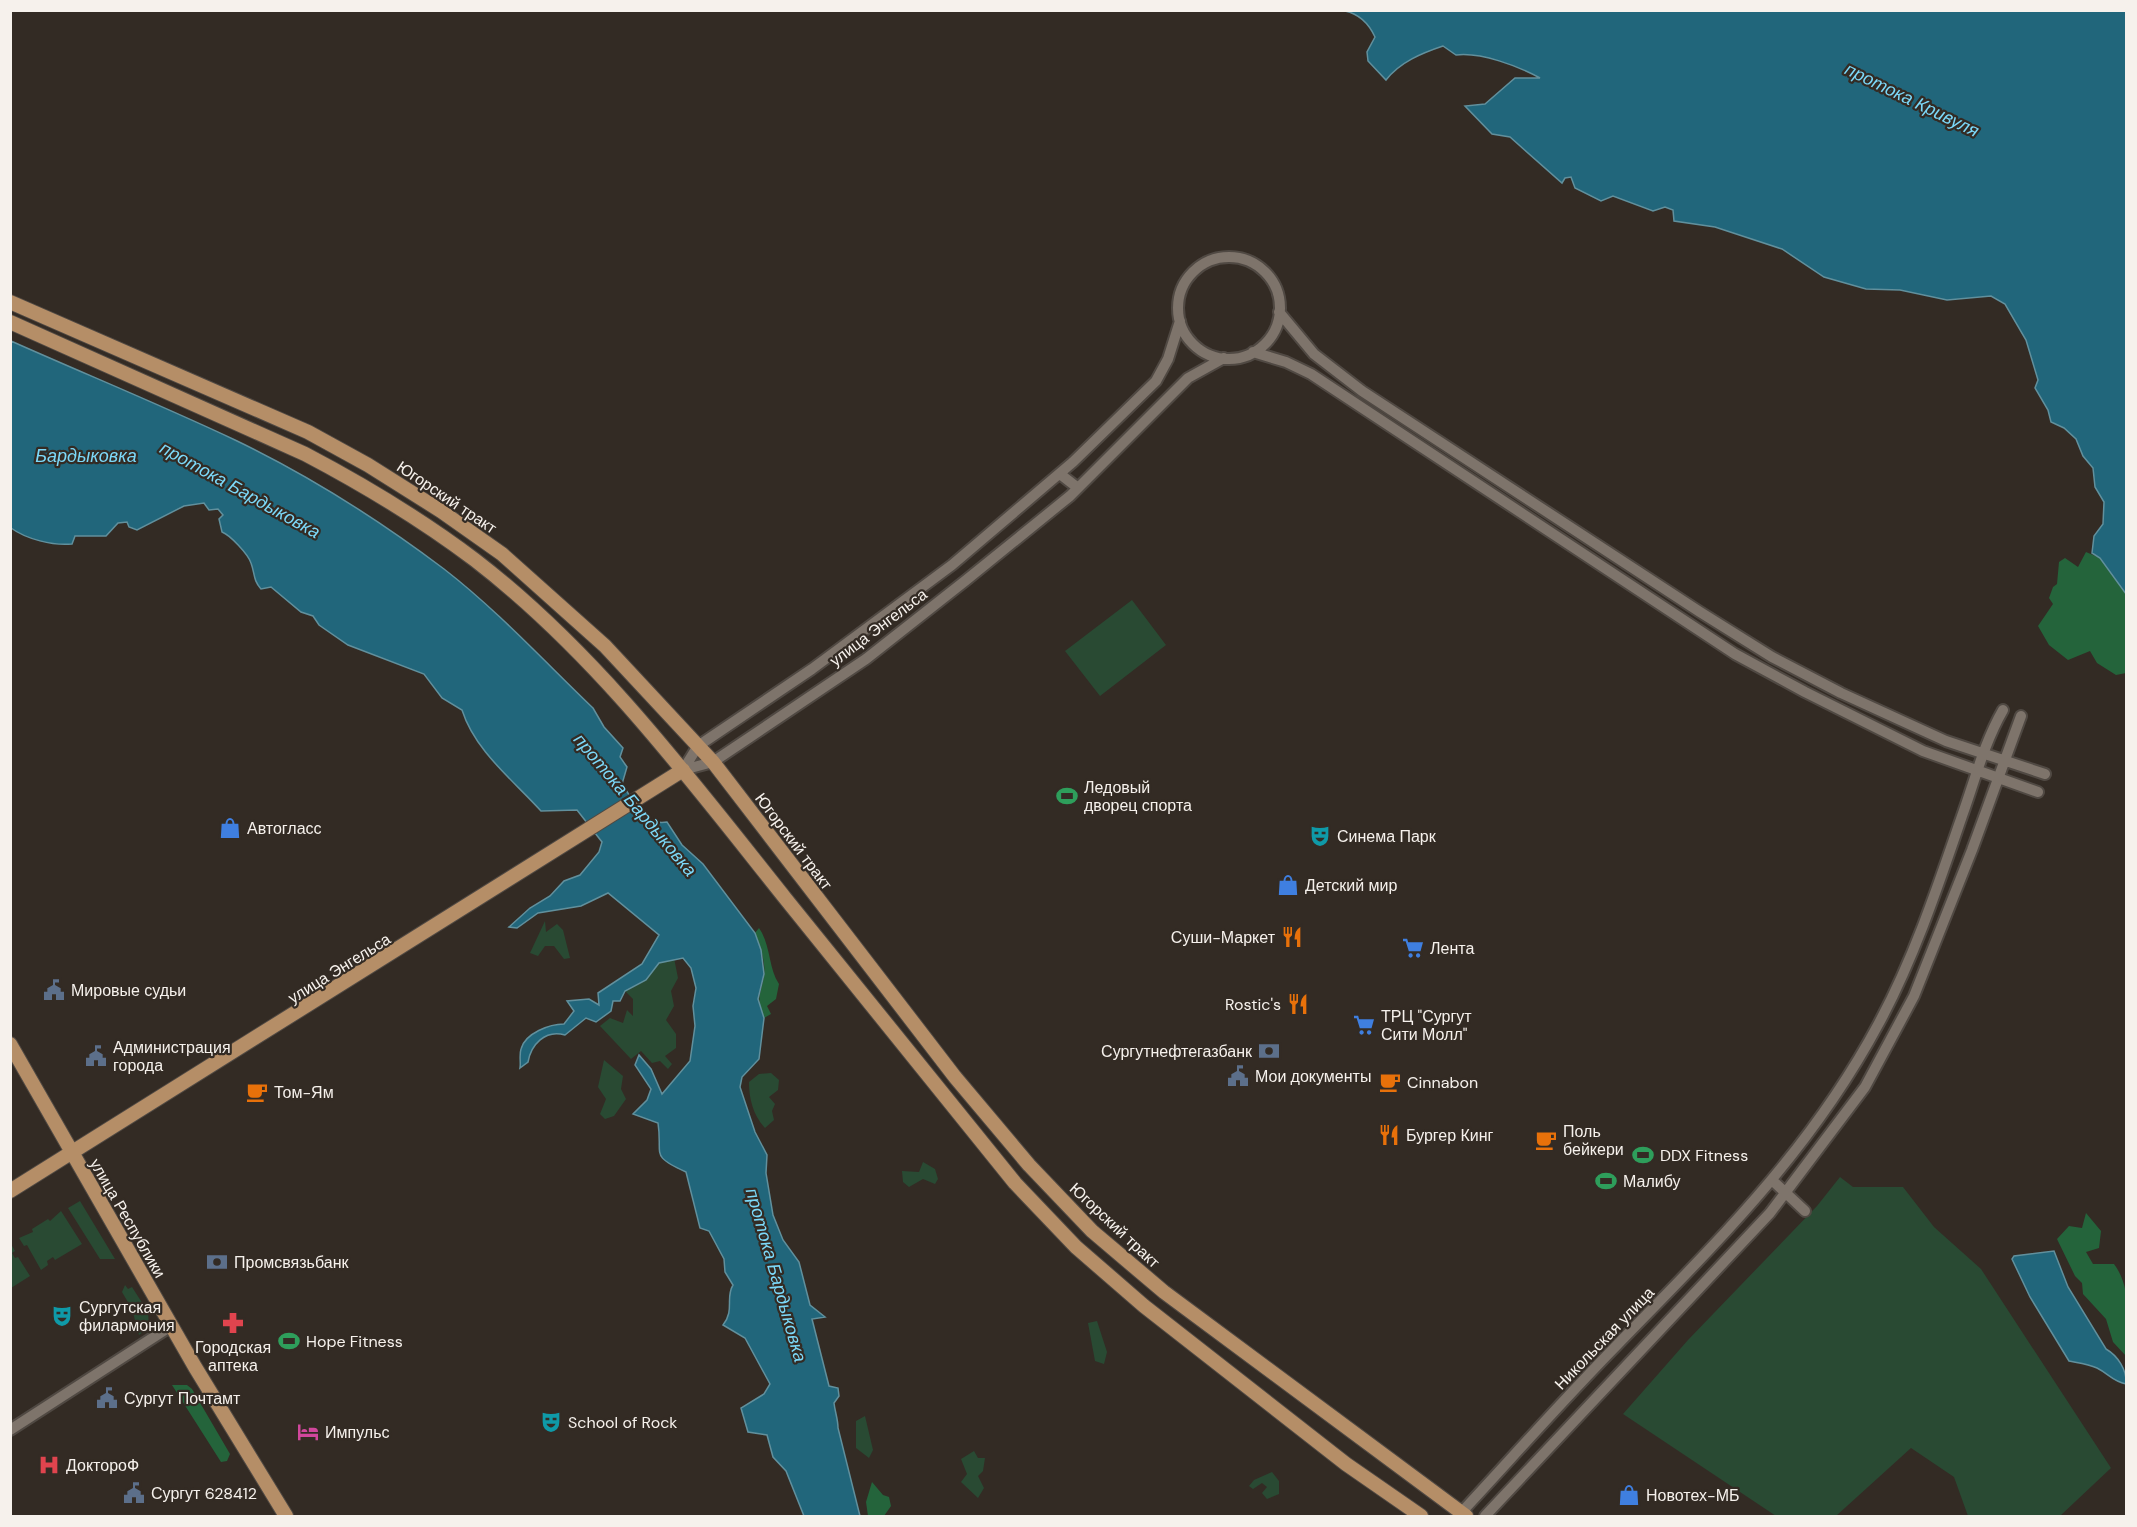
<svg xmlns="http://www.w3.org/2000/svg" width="2137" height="1527" font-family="'DM Sans',sans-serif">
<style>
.green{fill:#294a33}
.forest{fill:#24643b}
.water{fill:#21667b;stroke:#61909d;stroke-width:1.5}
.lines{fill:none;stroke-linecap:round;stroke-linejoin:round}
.minor-casing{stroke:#504943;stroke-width:14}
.major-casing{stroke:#504943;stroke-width:16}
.minor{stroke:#7e746b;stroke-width:10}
.major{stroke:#b58e67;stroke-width:14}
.labels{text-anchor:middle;stroke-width:4.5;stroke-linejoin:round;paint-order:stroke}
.street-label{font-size:16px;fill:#f6f1ec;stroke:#332b24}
.poi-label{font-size:16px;fill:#f6f1ec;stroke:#332b24;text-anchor:start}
.water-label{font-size:18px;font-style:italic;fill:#7cd9f9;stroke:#332b24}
</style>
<rect width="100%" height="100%" fill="#332b24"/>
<path class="green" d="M1132,600L1166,645L1100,696L1065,651Z
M545,921L546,932L557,924L563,930L570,958L564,959L554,946H545L538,956L530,953Z
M674,958L678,978L671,991L674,1006L666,1020L676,1034V1048L665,1056L672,1064L668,1069L660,1061L652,1063L641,1051L631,1059L600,1026L610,1018L623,1023L627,1010L633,1016V999L625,991L646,980L659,963Z
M604,1060L623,1076L621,1089L626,1099L614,1116L605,1119L600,1114L606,1099L598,1087Z
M771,1073L779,1080L778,1090L769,1097L775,1104L772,1111L774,1120L765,1128C753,1115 749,1099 749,1082L759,1074Z
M923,1162L935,1169L938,1179L935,1184L923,1179L909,1187L903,1182L902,1171L919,1172Z
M1840,1177L1853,1187H1903L1934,1227L1981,1269L2111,1468L2060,1516H1968L1954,1477L1911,1448L1836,1516H1776L1623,1414L1688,1340L1817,1206Z
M80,1201L115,1259H100L68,1208Z
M61,1211L82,1244L55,1260L53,1257L47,1261L48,1265L41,1270L27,1245L24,1246L19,1238L33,1232L32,1229L48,1219L50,1221Z
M11,1244L15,1251L12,1253L15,1258L18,1257L30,1276L11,1288Z
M125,1285L128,1289L132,1287L148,1312L149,1327L139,1335L132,1309L122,1292Z
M1097,1321L1107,1352L1104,1364L1095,1361L1088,1323Z
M865,1416L873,1450L869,1458L856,1448V1421Z
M974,1451L978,1458H985L983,1471L978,1476L984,1488L978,1498L961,1482L967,1474L961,1459Z
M1272,1472L1279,1481V1494L1267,1499L1262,1493L1267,1487L1262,1483L1253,1489L1249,1486L1254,1480Z"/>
<path class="forest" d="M2086,552L2100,558L2126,594V673L2116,675L2097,663L2090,651L2068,660L2049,645L2038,626L2053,604L2049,598L2053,587L2057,584L2059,562L2065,558L2078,567Z
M759,928C771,945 768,967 779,984L776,999L767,1006L771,1014L764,1018C756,996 760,998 764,976C766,962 760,946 755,933Z
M2086,1213L2101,1231L2099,1248L2086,1252L2093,1264H2114C2133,1289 2127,1326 2126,1356L2113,1342L2106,1319L2083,1294L2082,1283L2075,1276L2057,1239L2069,1226L2082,1228Z
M172,1385H187L192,1389L230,1454L227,1461L221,1462Z
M872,1482L883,1495L889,1497L891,1506L884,1516H868L866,1502Z"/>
<path class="water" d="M1345,11H2126V594L2100,558L2092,553L2094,536L2103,524L2104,502L2095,487L2093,468L2083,456L2076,439L2064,428L2051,422L2048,410L2035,388L2038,380L2026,340L2005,304L1991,296L1947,300L1900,290L1866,289L1824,277L1782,249L1715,227L1674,221L1673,210L1665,207L1653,211L1613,196L1601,201L1575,188L1571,177L1565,178L1562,183L1510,137L1492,134L1465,106L1485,104L1515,78H1540C1518,66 1481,52 1456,55L1443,46C1422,53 1400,62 1386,80L1368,61L1367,52L1375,37C1369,24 1359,14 1345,11Z
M11,341C85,374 161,405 235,440C308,475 379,520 444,569C497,610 544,661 593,708L604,727L623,748L620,757L627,767L622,784C635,802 642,826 667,822L682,845L703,864L755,933L761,950L764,974L758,999L764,1018L759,1059L742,1077L740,1087L755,1132L767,1155L766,1173L773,1215L783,1240L799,1262L810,1305L825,1317L812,1319L829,1386L838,1388L839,1396L834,1403C835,1412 838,1419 838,1428L860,1516H804L786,1471L773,1457L767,1435L748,1432L741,1408L764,1394L770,1384L745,1338L723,1325C735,1310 725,1298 733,1285L725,1272L724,1259L709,1231L700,1228L686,1172C649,1155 663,1156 658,1123L633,1114L647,1100L651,1089L635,1065L639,1055L651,1069L662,1094L690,1061L695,1026L693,1006L696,988L691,968L683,958L659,963L646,980L625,991L620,1001H613L611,1011L596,1022L586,1018L565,1035C545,1029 531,1045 528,1062L520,1068C521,1063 519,1055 521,1049C525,1033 550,1024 564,1024L574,1011L567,1001L589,999L599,1005L598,993L642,964L659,935L608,893L581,906L538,913L517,928L509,927L530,908L550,896L564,881L580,875L599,852L602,842L577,810L541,811C513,780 475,751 462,710L442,698L424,674L348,645L319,625L313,616L301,612L271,587L261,589C253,580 255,574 251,563C248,554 230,535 222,532L219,519L223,515L218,509L209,510L204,503L184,506L137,530L129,527L127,522L118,523L106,536H75L72,544C53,546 26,539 11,528Z
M2054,1251L2068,1287L2106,1349C2118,1356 2127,1370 2126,1384C2112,1381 2109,1374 2097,1368C2088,1364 2079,1363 2069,1361L2030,1297L2012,1259L2014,1256Z"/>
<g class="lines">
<defs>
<path id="minor" d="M1178 308a51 51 0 1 1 102 0a51 51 0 1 1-102 0Z
M1279,312L1314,354L1362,391L1700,612L1772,657L1841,693L1946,741L2045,774
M1253,352L1286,362L1311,374L1735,654L1805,692L1923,751L2038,792
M1060,474L1078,488
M683,770L713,762L866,659L965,581L1070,496L1188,378L1224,358
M683,770L698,746L812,669L952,565L1073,462L1156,381L1168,359L1180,321
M1773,1181L1805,1211
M10,1430L171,1326
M1458,1516C1511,1459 1562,1401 1617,1345C1717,1242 1810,1152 1879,1023C1914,958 1938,886 1962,816C1975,780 1984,743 2003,710
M1485,1516L1770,1213L1865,1087L1914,996L1972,850L2021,716"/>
<path id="major" d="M10,302L308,432L368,465L441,511L502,554L605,646L713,762L955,1077L1029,1165L1092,1231L1164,1292L1466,1516
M10,322L305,454C364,485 422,520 475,560C597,654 690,779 785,898C861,993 938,1088 1015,1183L1076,1247L1144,1306L1346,1464L1421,1516
M10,1044L195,1367L286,1516
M10,1191L683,770"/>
</defs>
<use href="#minor" class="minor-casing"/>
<use href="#major" class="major-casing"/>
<use href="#minor" class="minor"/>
<use href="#major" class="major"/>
</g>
<defs>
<symbol id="stadium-bare" viewBox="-9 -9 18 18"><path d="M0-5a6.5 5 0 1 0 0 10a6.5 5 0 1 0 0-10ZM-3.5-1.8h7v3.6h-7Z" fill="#2e9e5b" stroke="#332b24" stroke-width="2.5" paint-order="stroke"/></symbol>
<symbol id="shop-bare" viewBox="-9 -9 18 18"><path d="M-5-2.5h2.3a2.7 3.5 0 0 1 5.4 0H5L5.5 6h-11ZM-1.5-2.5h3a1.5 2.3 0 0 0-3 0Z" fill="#3f7fe0" stroke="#332b24" stroke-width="2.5" paint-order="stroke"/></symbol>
<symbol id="theatre-bare" viewBox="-9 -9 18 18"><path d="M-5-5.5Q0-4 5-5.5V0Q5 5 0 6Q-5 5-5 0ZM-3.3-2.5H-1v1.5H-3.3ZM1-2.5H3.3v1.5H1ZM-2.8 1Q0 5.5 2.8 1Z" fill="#0f9aa8" stroke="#332b24" stroke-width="2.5" paint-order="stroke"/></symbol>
<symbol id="restaurant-bare" viewBox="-9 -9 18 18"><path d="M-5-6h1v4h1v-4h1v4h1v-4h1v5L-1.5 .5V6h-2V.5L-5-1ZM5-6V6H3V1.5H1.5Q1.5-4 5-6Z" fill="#e8710a" stroke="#332b24" stroke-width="2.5" paint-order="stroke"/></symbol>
<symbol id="supermarket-bare" viewBox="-9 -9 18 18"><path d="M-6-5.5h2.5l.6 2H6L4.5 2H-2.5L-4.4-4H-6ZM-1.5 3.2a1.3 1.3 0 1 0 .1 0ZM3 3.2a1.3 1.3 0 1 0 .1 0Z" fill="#3f7fe0" stroke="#332b24" stroke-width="2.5" paint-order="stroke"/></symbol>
<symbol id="civic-bare" viewBox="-9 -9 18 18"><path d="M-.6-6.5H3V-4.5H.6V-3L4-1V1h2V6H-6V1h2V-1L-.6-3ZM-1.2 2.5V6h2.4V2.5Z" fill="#5c6f8a" stroke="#332b24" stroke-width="2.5" paint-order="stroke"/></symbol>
<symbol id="bank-bare" viewBox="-9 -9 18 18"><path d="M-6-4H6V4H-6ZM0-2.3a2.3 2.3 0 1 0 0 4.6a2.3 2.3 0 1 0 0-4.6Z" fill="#5c6f8a" stroke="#332b24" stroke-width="2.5" paint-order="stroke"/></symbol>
<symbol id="cafe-bare" viewBox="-9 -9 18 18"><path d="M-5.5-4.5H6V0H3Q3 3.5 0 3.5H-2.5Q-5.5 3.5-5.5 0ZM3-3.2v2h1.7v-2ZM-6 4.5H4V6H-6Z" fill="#e8710a" stroke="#332b24" stroke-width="2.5" paint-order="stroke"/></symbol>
<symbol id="pharmacy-bare" viewBox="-9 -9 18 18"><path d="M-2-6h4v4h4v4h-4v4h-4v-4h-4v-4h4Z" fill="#e0444e" stroke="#332b24" stroke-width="2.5" paint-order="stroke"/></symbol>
<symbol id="hotel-bare" viewBox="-9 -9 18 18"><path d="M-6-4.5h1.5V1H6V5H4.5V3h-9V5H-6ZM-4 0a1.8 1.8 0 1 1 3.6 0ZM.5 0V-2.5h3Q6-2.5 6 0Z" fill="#d1479c" stroke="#332b24" stroke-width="2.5" paint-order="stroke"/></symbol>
<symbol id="hospital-bare" viewBox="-9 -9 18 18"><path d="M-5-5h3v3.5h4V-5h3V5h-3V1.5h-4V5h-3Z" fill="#e0444e" stroke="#332b24" stroke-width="2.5" paint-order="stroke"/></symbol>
</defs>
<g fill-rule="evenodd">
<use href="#stadium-bare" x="1052" y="781" width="30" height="30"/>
<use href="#shop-bare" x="215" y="813" width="30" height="30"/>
<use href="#theatre-bare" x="1305" y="821" width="30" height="30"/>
<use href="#shop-bare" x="1273" y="870" width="30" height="30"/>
<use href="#restaurant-bare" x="1277" y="922" width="30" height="30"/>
<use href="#supermarket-bare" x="1398" y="933" width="30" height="30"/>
<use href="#civic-bare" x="39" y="975" width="30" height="30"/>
<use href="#restaurant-bare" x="1283" y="989" width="30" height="30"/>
<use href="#supermarket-bare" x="1349" y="1010" width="30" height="30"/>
<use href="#bank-bare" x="1254" y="1036" width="30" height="30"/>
<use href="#civic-bare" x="81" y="1041" width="30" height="30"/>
<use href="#civic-bare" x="1223" y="1061" width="30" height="30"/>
<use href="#cafe-bare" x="1375" y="1067" width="30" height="30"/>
<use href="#cafe-bare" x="242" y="1077" width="30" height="30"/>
<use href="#restaurant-bare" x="1374" y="1120" width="30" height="30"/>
<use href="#cafe-bare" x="1531" y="1125" width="30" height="30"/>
<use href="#stadium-bare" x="1628" y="1140" width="30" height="30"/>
<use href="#stadium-bare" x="1591" y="1166" width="30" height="30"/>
<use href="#bank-bare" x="202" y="1247" width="30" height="30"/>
<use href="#theatre-bare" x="47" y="1301" width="30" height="30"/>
<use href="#pharmacy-bare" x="218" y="1308" width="30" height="30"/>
<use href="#stadium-bare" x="274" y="1326" width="30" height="30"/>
<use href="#civic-bare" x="92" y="1383" width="30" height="30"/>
<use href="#theatre-bare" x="536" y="1407" width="30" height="30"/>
<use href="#hotel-bare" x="293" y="1417" width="30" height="30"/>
<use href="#hospital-bare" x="34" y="1450" width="30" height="30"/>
<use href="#civic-bare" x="119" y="1478" width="30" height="30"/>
<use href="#shop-bare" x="1614" y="1480" width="30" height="30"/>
</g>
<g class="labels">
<g class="street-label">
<text transform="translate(447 497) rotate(34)" y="6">Югорский тракт</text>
<text transform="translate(878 627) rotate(-37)" y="6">улица Энгельса</text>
<text transform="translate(794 841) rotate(53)" y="6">Югорский тракт</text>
<text transform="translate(339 968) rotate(-32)" y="6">улица Энгельса</text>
<text transform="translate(128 1218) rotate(60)" y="6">улица Республики</text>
<text transform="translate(1115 1225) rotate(43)" y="6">Югорский тракт</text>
<text transform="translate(1604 1338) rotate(-46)" y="6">Никольская улица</text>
</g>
<g class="poi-label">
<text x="1084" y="793">Ледовый<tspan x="1084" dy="18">дворец спорта</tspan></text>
<text x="247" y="834">Автогласс</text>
<text x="1337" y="842">Синема Парк</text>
<text x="1305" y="891">Детский мир</text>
<text x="1275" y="943" text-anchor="end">Суши-Маркет</text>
<text x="1430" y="954">Лента</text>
<text x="71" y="996">Мировые судьи</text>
<text x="1281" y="1010" text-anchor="end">Rostic's</text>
<text x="1381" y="1022">ТРЦ "Сургут<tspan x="1381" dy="18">Сити Молл"</tspan></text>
<text x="113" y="1053">Администрация<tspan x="113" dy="18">города</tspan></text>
<text x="1252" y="1057" text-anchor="end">Сургутнефтегазбанк</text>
<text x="1255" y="1082">Мои документы</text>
<text x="1407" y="1088">Cinnabon</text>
<text x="274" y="1098">Том-Ям</text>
<text x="1563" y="1137">Поль<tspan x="1563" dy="18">бейкери</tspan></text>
<text x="1406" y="1141">Бургер Кинг</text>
<text x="1660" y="1161">DDX Fitness</text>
<text x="1623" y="1187">Малибу</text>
<text x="234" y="1268">Промсвязьбанк</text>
<text x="79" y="1313">Сургутская<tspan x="79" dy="18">филармония</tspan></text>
<text x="306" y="1347">Hope Fitness</text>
<text x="233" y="1353" text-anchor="middle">Городская<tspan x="233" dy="18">аптека</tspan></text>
<text x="124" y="1404">Сургут Почтамт</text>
<text x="568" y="1428">School of Rock</text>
<text x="325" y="1438">Импульс</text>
<text x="66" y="1471">ДоктороФ</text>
<text x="151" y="1499">Сургут 628412</text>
<text x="1646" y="1501">Новотех-МБ</text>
</g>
<g class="water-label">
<text transform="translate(1912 100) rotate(26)" y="6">протока Кривуля</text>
<text x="86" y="462">Бардыковка</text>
<text transform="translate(240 490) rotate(29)" y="6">протока Бардыковка</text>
<text transform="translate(635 805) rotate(50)" y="6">протока Бардыковка</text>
<text transform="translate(776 1275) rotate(74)" y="6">протока Бардыковка</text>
</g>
</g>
<rect width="2137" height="1527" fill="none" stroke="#f6f1ec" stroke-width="24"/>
</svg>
